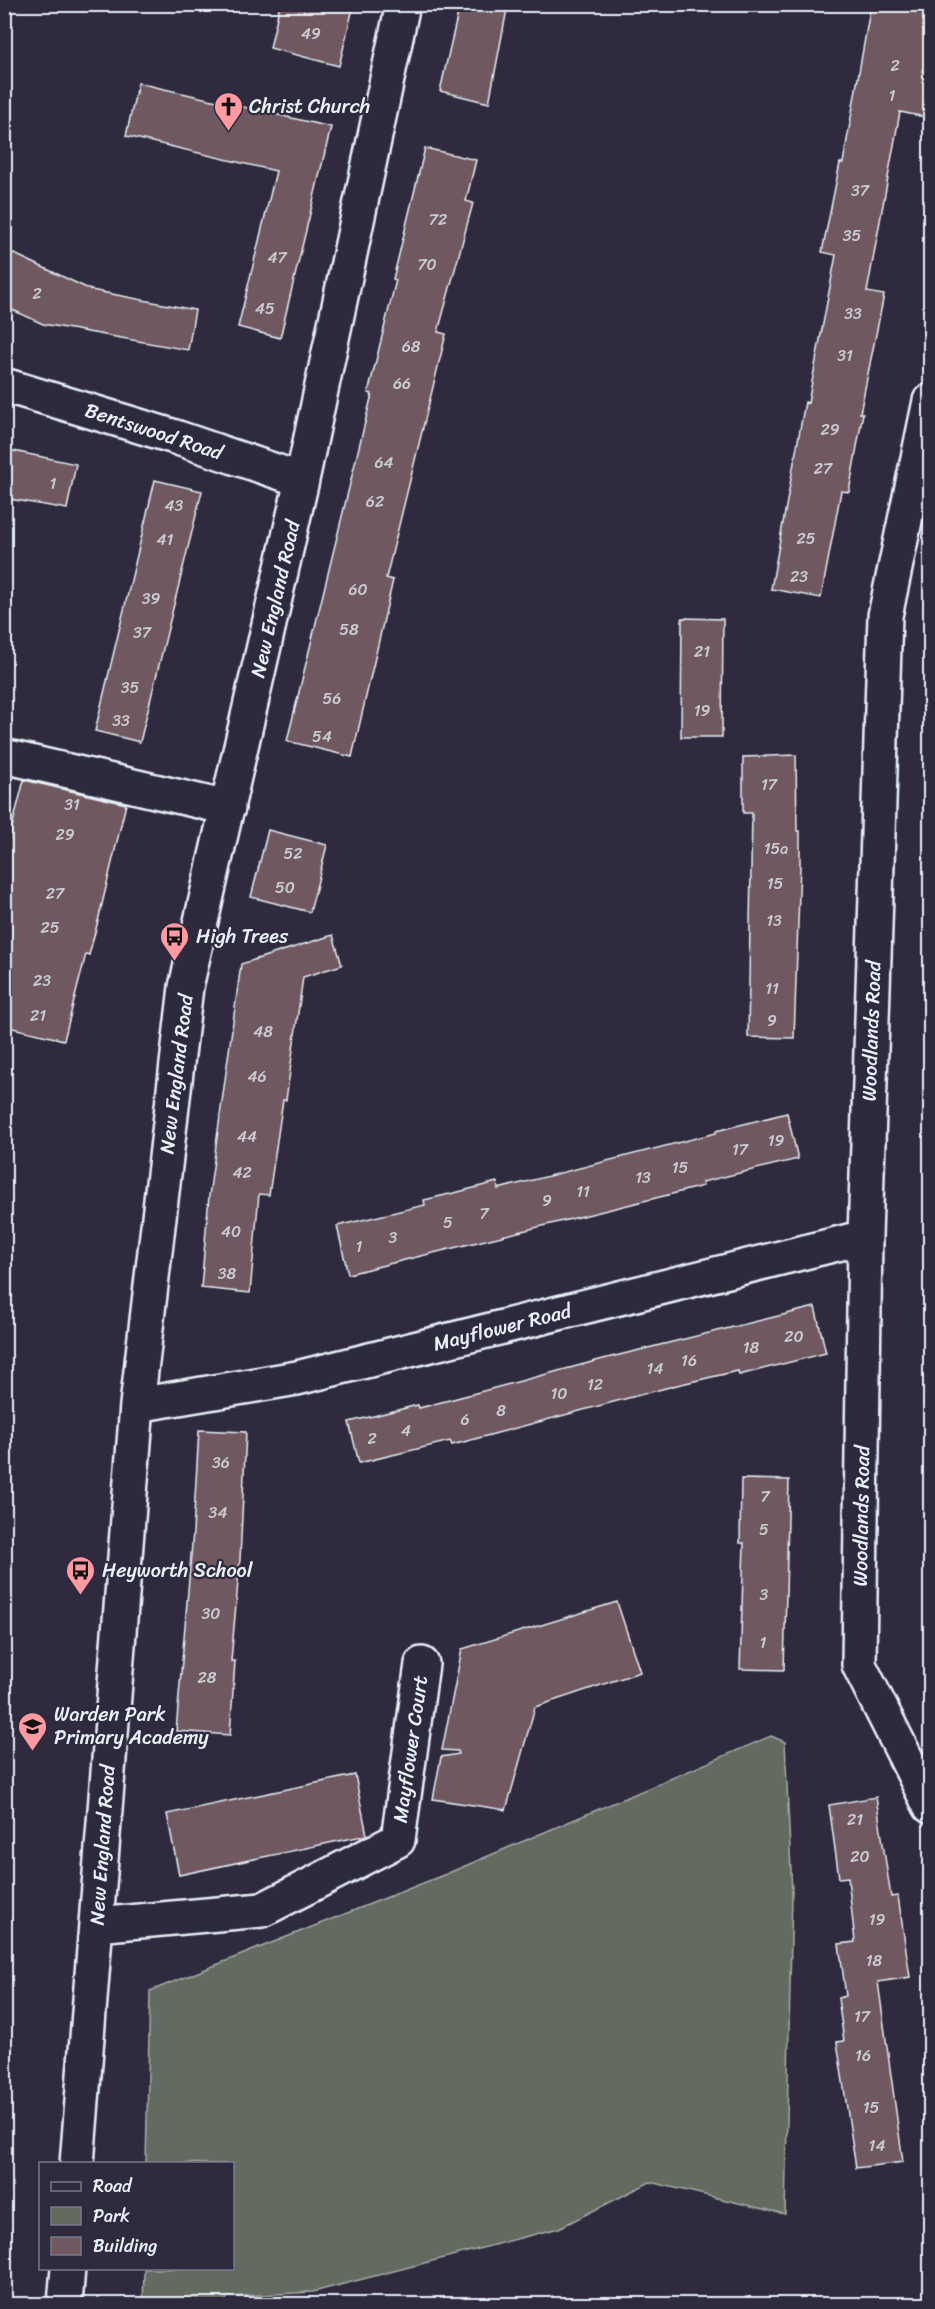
<svg xmlns="http://www.w3.org/2000/svg" width="935" height="2309" font-family="Sriracha,sans-serif">
<style>
.green{fill:#636b5e;stroke:#a6aeab;stroke-width:1.5}
.building{fill:#705961;stroke:#e8f1f8;stroke-width:1.5}
.lines{fill:none;stroke-linecap:round;stroke-linejoin:round}
.minor-casing{stroke:#e8f1f8;stroke-width:38}
.minor{stroke:#2f2a3d;stroke-width:33}
.labels{text-anchor:middle;stroke-width:4.5;stroke-linejoin:round;paint-order:stroke}
.number-label{font-size:16px;fill:#cacbd2}
.poi-label{font-size:20px;fill:#e8f1f8;stroke:#2f2a3d;text-anchor:start}
.street-label{font-size:20px;fill:#e8f1f8;stroke:#2f2a3d}
</style>
<rect width="100%" height="100%" fill="#2f2a3d"/>
<filter id="ink" filterUnits="userSpaceOnUse"><feTurbulence type="fractalNoise" baseFrequency=".0167" numOctaves="2"/><feDisplacementMap in="SourceGraphic" scale="12" xChannelSelector="R" yChannelSelector="G"/><feConvolveMatrix kernelMatrix="1 2 1 2 8 2 1 2 1" color-interpolation-filters="sRGB"/></filter>
<g filter="url(#ink)">
<path class="green" d="M771,1736L785,1742L792,1893L785,2214L650,2182L559,2228L313,2292L227,2297L225,2304H143L144,2269L232,2268V2164L146,2163L150,1991L446,1874Z"/>
<path class="building" d="M280,4H354L339,66L270,48Z
M460,4H508L489,103L440,91Z
M871,4H930V118L900,112L867,292L884,295L860,413H863L849,492L841,491L821,598L771,589L805,402L808,403L836,255L822,252L840,163H843Z
M138,83L331,127L280,338L238,327L276,171L126,136Z
M425,148L476,160L466,201L473,203L438,332L446,334L386,578L393,580L352,757L287,741L372,394L368,393L396,280L393,279Z
M4,249L91,290L195,310L188,350L43,324L4,306Z
M4,449L76,464L67,509L4,498Z
M155,480L202,491L140,742L95,731Z
M682,618L723,619L722,737H681Z
M796,755L797,831H800V865L794,1038L748,1037L752,813H743V757Z
M24,780L126,804L98,921L89,955L86,954L64,1040L4,1026V858Z
M268,830L327,845L310,912L251,897Z
M333,935L342,965L303,977L286,1100H283L269,1195L259,1194L250,1293L201,1288L209,1196L241,964Z
M787,1113L798,1159L702,1182L703,1186L668,1195L348,1274L337,1226L425,1205L424,1200L458,1192L497,1182L498,1189L716,1133V1131Z
M815,1307L826,1353L739,1375L738,1371L677,1385L452,1445L450,1441L359,1463L349,1422L418,1405L419,1408L607,1358Z
M199,1430L246,1432L240,1559L231,1661H235L230,1735L176,1731L193,1532Z
M741,1479L789,1480L784,1670L740,1669L744,1543H740Z
M617,1602L640,1672L535,1707L506,1810L433,1799L441,1757L459,1754L458,1751L442,1750L462,1649Z
M355,1775L367,1835L179,1875L167,1814Z
M876,1797L891,1897L898,1896L910,1977L878,1982L903,2162L856,2168L837,2042L844,2041L838,1998L846,1996L839,1944L855,1942L848,1877L839,1878L829,1805Z"/>
<g class="lines">
<defs>
<path id="minor" d="M4,385L172,436L302,480
M930,401L885,616L865,1237L859,1665L930,1806
M4,756L228,808
M137,1405L297,1378L865,1237
M96,1925L262,1910L398,1840L422,1664
M77,2164L137,1405L186,987L302,480L403,4
M65,2304L68,2268"/>
</defs>
<use href="#minor" class="minor-casing"/>
<use href="#minor" class="minor"/>
</g>
</g>
<defs>
<symbol id="church-pin" viewBox="-11 -11 22 30"><path d="M0 17L-7.5 6A9.5 9.5 0 1 1 7.5 6Z" fill="#ff9aa2" stroke="#2f2a3d"/><path d="M-1.2-6h2.4v3.5h3.3v2.4h-3.3V6h-2.4V-.1h-3.3v-2.4h3.3Z" fill="#111"/></symbol>
<symbol id="bus-pin" viewBox="-11 -11 22 30"><path d="M0 17L-7.5 6A9.5 9.5 0 1 1 7.5 6Z" fill="#ff9aa2" stroke="#2f2a3d"/><path d="M-5-6H5V4H4V6H2V4H-2V6H-4V4H-5ZM-3.5-4V0h7V-4ZM-3.5 1.2v1.5H-2V1.2ZM2 1.2v1.5H3.5V1.2Z" fill="#111"/></symbol>
<symbol id="school-pin" viewBox="-11 -11 22 30"><path d="M0 17L-7.5 6A9.5 9.5 0 1 1 7.5 6Z" fill="#ff9aa2" stroke="#2f2a3d"/><path d="M0-5L7-2L0 1L-7-2ZM-4 1L0 2.5L4 1V4Q0 6-4 4Z" fill="#111"/></symbol>
</defs>
<g fill-rule="evenodd">
<use href="#church-pin" x="212" y="90" width="33" height="45"/>
<use href="#bus-pin" x="158" y="920" width="33" height="45"/>
<use href="#bus-pin" x="64" y="1554" width="33" height="45"/>
<use href="#school-pin" x="16" y="1710" width="33" height="45"/>
</g>
<g class="labels">
<g class="number-label">
<text x="311" y="39">49</text>
<text x="895" y="71">2</text>
<text x="892" y="101">1</text>
<text x="860" y="196">37</text>
<text x="438" y="225">72</text>
<text x="852" y="241">35</text>
<text x="277" y="263">47</text>
<text x="427" y="270">70</text>
<text x="37" y="299">2</text>
<text x="265" y="314">45</text>
<text x="853" y="319">33</text>
<text x="411" y="352">68</text>
<text x="845" y="361">31</text>
<text x="402" y="389">66</text>
<text x="830" y="435">29</text>
<text x="384" y="468">64</text>
<text x="823" y="474">27</text>
<text x="53" y="489">1</text>
<text x="375" y="507">62</text>
<text x="174" y="511">43</text>
<text x="806" y="544">25</text>
<text x="165" y="545">41</text>
<text x="799" y="582">23</text>
<text x="358" y="595">60</text>
<text x="151" y="604">39</text>
<text x="349" y="635">58</text>
<text x="142" y="638">37</text>
<text x="702" y="657">21</text>
<text x="130" y="693">35</text>
<text x="332" y="704">56</text>
<text x="702" y="716">19</text>
<text x="121" y="726">33</text>
<text x="322" y="742">54</text>
<text x="769" y="790">17</text>
<text x="72" y="810">31</text>
<text x="65" y="840">29</text>
<text x="776" y="854">15a</text>
<text x="293" y="859">52</text>
<text x="775" y="889">15</text>
<text x="285" y="893">50</text>
<text x="55" y="899">27</text>
<text x="774" y="926">13</text>
<text x="50" y="933">25</text>
<text x="42" y="986">23</text>
<text x="772" y="994">11</text>
<text x="38" y="1021">21</text>
<text x="772" y="1026">9</text>
<text x="263" y="1037">48</text>
<text x="257" y="1082">46</text>
<text x="247" y="1142">44</text>
<text x="776" y="1146">19</text>
<text x="740" y="1155">17</text>
<text x="680" y="1173">15</text>
<text x="242" y="1178">42</text>
<text x="643" y="1183">13</text>
<text x="583" y="1197">11</text>
<text x="547" y="1206">9</text>
<text x="484" y="1219">7</text>
<text x="448" y="1228">5</text>
<text x="231" y="1237">40</text>
<text x="393" y="1243">3</text>
<text x="359" y="1252">1</text>
<text x="227" y="1279">38</text>
<text x="794" y="1342">20</text>
<text x="751" y="1353">18</text>
<text x="689" y="1366">16</text>
<text x="655" y="1374">14</text>
<text x="595" y="1390">12</text>
<text x="559" y="1399">10</text>
<text x="501" y="1416">8</text>
<text x="465" y="1425">6</text>
<text x="406" y="1436">4</text>
<text x="372" y="1444">2</text>
<text x="221" y="1468">36</text>
<text x="765" y="1502">7</text>
<text x="218" y="1518">34</text>
<text x="764" y="1535">5</text>
<text x="764" y="1600">3</text>
<text x="211" y="1619">30</text>
<text x="763" y="1648">1</text>
<text x="207" y="1683">28</text>
<text x="855" y="1825">21</text>
<text x="860" y="1862">20</text>
<text x="877" y="1925">19</text>
<text x="874" y="1966">18</text>
<text x="862" y="2022">17</text>
<text x="863" y="2061">16</text>
<text x="871" y="2113">15</text>
<text x="877" y="2151">14</text>
</g>
<g class="poi-label">
<text x="249" y="113">Christ Church</text>
<text x="196" y="943">High Trees</text>
<text x="102" y="1577">Heyworth School</text>
<text x="54" y="1721">Warden Park<tspan x="54" dy="23">Primary Academy</tspan></text>
</g>
<g class="street-label">
<text transform="translate(154 431) rotate(18)" y="7">Bentswood Road</text>
<text transform="translate(275 599) rotate(-77)" y="7">New England Road</text>
<text transform="translate(871 1031) rotate(-88)" y="7">Woodlands Road</text>
<text transform="translate(176 1074) rotate(-83)" y="7">New England Road</text>
<text transform="translate(502 1327) rotate(-14)" y="7">Mayflower Road</text>
<text transform="translate(861 1516) rotate(-89)" y="7">Woodlands Road</text>
<text transform="translate(410 1749) rotate(-82)" y="7">Mayflower Court</text>
<text transform="translate(102 1845) rotate(-86)" y="7">New England Road</text>
</g>
</g>
<rect width="935" height="2309" fill="none" stroke="#2f2a3d" stroke-width="24"/>
<rect x="12" y="12" width="911" height="2285" fill="none" stroke="#e8f1f8" stroke-width="2" filter="url(#ink)"/>
<rect x="39" y="2162" width="195" height="108" fill="#2f2a3d" stroke="#797a88" stroke-width="1.5"/>
<rect x="51" y="2182" width="30" height="9" fill="#2f2a3d" stroke="#797a88" stroke-width="1.5"/>
<text x="93" y="2192" font-size="18" fill="#e8f1f8">Road</text>
<rect x="51" y="2207" width="30" height="18" fill="#636b5e" stroke="#797a88" stroke-width="1.5"/>
<text x="93" y="2222" font-size="18" fill="#e8f1f8">Park</text>
<rect x="51" y="2237" width="30" height="18" fill="#705961" stroke="#797a88" stroke-width="1.5"/>
<text x="93" y="2252" font-size="18" fill="#e8f1f8">Building</text>
</svg>
